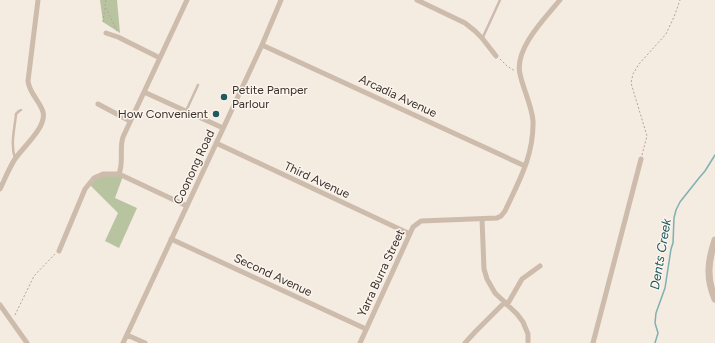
<svg xmlns="http://www.w3.org/2000/svg" width="715" height="343" font-family="Figtree,sans-serif">
<style>
.green{fill:#b8c4a0}
.lines{fill:none;stroke-linecap:round;stroke-linejoin:round}
.stream{stroke:#7fb0b2;stroke-width:1.5}
.path{stroke:#b9a596;stroke-width:1;stroke-dasharray:2 2;stroke-linecap:butt}
.service{stroke:#cdbbac;stroke-width:2.5}
.minor{stroke:#cdbbac;stroke-width:5}
.tertiary{stroke:#cdbbac;stroke-width:7}
.poi-dot{fill:#1f5a5e;stroke:#fbf5ee;stroke-width:1.5}
.labels{text-anchor:middle;stroke-width:3;stroke-linejoin:round;paint-order:stroke}
.poi-label{font-size:12px;fill:#3b302b;stroke:#fbf5ee;text-anchor:start}
.street-label{font-size:12px;fill:#3b302b;stroke:#fbf5ee}
.water-label{font-size:13px;font-style:italic;fill:#1f5a5e;stroke:#fbf5ee}
</style>
<rect width="100%" height="100%" fill="#f4ebe1"/>
<path class="green" d="M100,0H117L120,33L103,22Z
M103,174L123,176L115,198L137,208L119,248L105,241L118,213L89,184Z"/>
<g class="lines">
<path class="stream" d="M655,343L658,333L655,323L656,313L665,288L671,249L673,243L674,218L676,210L680,202L699,178L705,171L715,155"/>
<path class="path" d="M106,0L105,6L117,31
M103,22L105,6
M500,59L507,66L515,71
M642,155L647,136L631,83L633,74L639,64L666,34L674,17L680,0
M15,315L34,276L55,254"/>
<path class="service" d="M483,37L500,0
M186,111L198,85
M15,158C10,144 15,127 16,114L19,111L21,110"/>
<path class="minor" d="M417,0L465,23L475,31L482,38L496,56
M106,33L118,37L160,58
M262,45L525,166
M144,92L223,128
M98,104L130,121
M216,143L410,234
M119,174C124,161 119,149 123,137L187,0
M0,189C5,179 9,168 15,159C23,147 47,127 43,112C40,101 29,93 28,81L38,0
M482,219L484,269L487,279L495,293L517,314L523,322L528,334V343
M171,239L366,329
M59,251L85,189L94,178L103,174H119L187,206
M0,305L27,343
M507,305L522,279L540,266
M127,335L145,343
M123,343L262,45L281,0
M360,343L413,227L421,221L497,218L501,216L505,211C519,181 534,155 533,121C532,106 523,89 520,74C514,49 545,18 560,0
M465,343L475,332L505,302
M593,343L641,159"/>
<path class="tertiary" d="M715,240C708,261 706,278 715,299"/>
</g>
<g class="poi-dot">
<circle cx="224" cy="97" r="4"/>
<circle cx="216" cy="114" r="4"/>
</g>
<g class="labels">
<g class="poi-label">
<text x="232" y="94">Petite Pamper<tspan x="232" dy="14">Parlour</tspan></text>
<text x="208" y="118" text-anchor="end">How Convenient</text>
</g>
<g class="street-label">
<text transform="translate(398 96) rotate(25)" y="4">Arcadia Avenue</text>
<text transform="translate(194 167) rotate(-65)" y="4">Coonong Road</text>
<text transform="translate(317 180) rotate(25)" y="4">Third Avenue</text>
<text transform="translate(381 273) rotate(-65)" y="4">Yarra Burra Street</text>
<text transform="translate(273 275) rotate(25)" y="4">Second Avenue</text>
</g>
<g class="water-label">
<text transform="translate(660 254) rotate(-80)" y="5">Dents Creek</text>
</g>
</g>
</svg>
